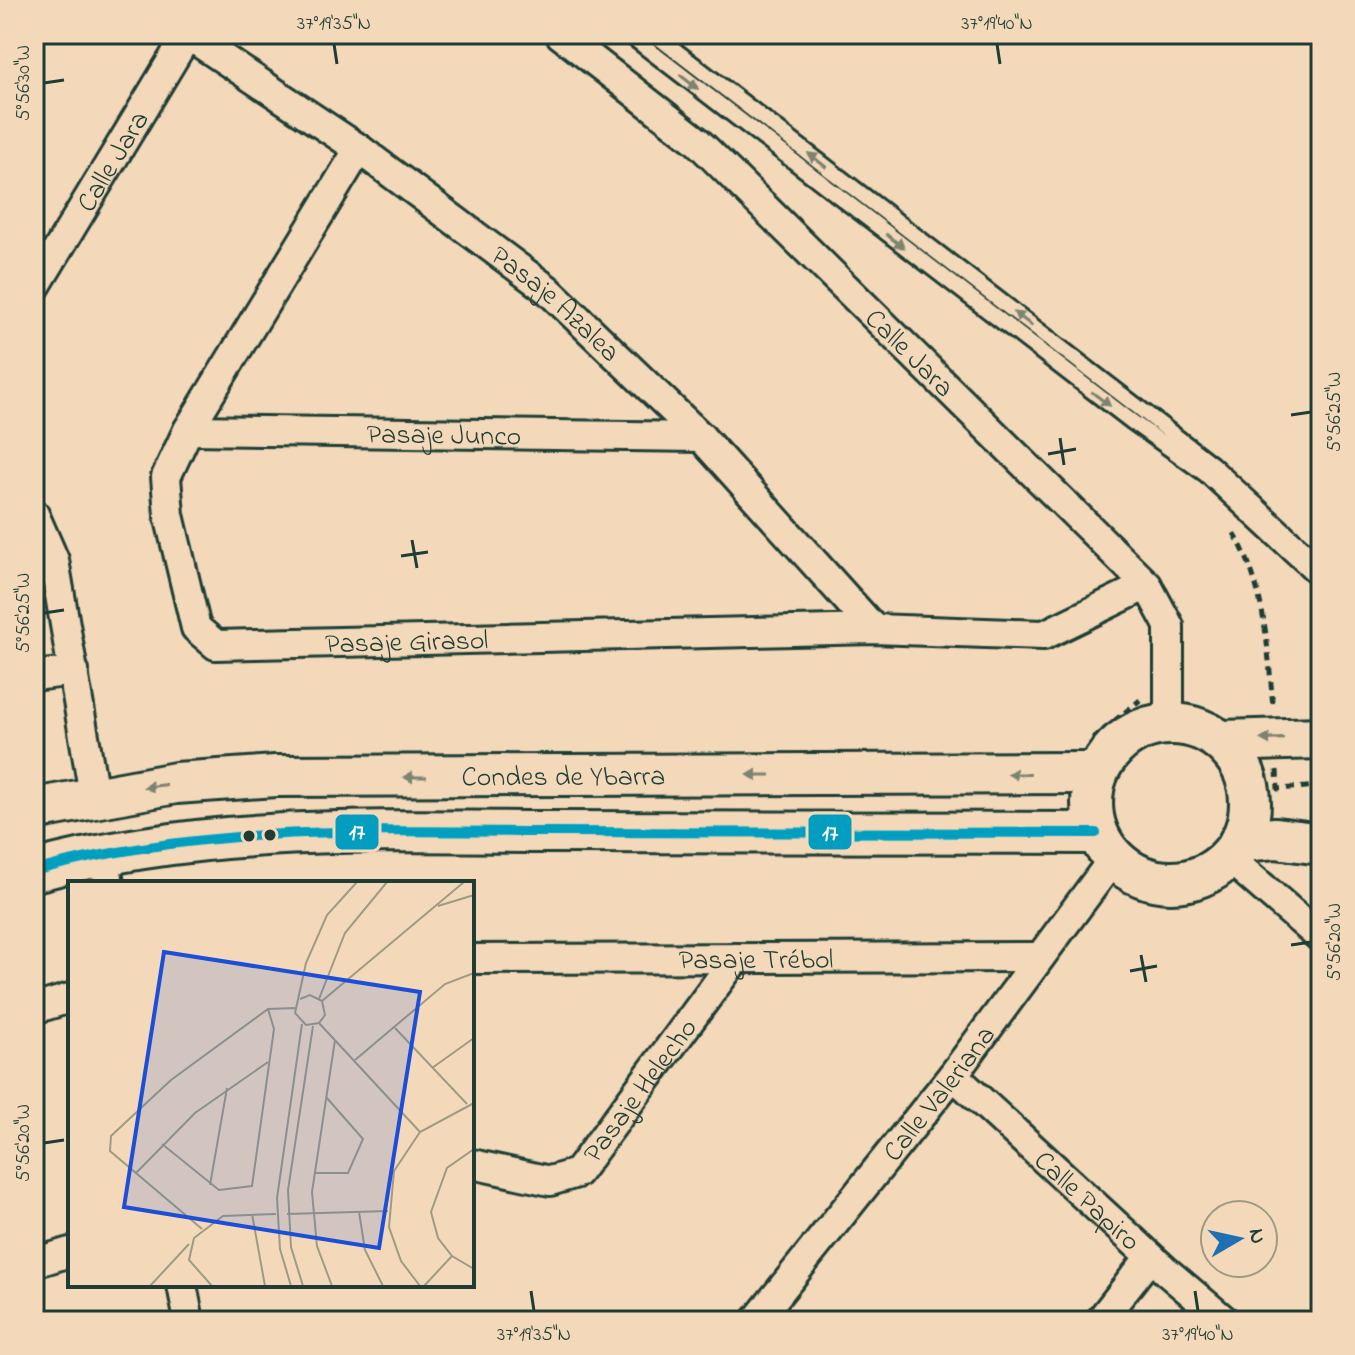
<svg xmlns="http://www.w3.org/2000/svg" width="1355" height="1355" font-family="'Indie Flower',sans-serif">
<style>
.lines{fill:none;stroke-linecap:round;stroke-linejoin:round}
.service-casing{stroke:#1f3d34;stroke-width:20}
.minor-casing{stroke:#1f3d34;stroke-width:34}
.secondary-casing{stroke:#1f3d34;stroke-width:46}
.path{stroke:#1f3d34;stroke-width:5;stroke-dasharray:8 6;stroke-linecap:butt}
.service{stroke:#f3d9ba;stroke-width:14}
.minor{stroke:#f3d9ba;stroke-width:28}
.secondary{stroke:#f3d9ba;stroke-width:40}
.bus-1-casing{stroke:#f3d9ba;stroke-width:16}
.bus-1{stroke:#039ebf;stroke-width:10}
.oneway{fill:#7e8370}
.ticks{fill:none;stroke:#1f3d34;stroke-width:3}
.bus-dot{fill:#1f3d34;stroke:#f3d9ba;stroke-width:3}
.labels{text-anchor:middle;stroke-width:7;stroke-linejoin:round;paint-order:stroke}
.street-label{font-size:28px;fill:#1f3d34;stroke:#f3d9ba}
.inset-road{fill:none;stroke:#9e9b84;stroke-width:2}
.view{fill:#1d4ed8;fill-opacity:0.15;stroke:#1d4ed8;stroke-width:4}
.inset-edge{fill:none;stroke:#1f3d34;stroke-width:4}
.line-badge{stroke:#f3d9ba;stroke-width:3}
.badge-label{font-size:22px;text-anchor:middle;font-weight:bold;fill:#fff}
.neatline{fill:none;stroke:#1f3d34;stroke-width:3}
.ticks-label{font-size:20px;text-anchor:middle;fill:#1f3d34}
</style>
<rect width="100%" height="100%" fill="#f3d9ba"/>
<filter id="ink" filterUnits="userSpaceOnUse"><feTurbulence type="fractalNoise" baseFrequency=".0125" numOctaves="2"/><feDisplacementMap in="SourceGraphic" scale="16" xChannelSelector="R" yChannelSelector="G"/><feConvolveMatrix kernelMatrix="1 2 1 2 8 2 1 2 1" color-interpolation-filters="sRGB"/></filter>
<g filter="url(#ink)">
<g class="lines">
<defs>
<path id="service" d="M628,34L1131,421L1204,473L1321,582
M654,34L1212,464L1321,564"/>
<g id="minor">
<path id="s1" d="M560,34L697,141L1147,585L1169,626V723"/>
<path id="s2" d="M188,35L359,149L548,290L701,437L874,629"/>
<path id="s3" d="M359,149L188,430L166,477L169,515L196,628L216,645L874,629L1044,635L1147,585"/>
<path id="s4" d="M34,289L188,34"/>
<path id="s5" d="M188,430L701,437"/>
<path d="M34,514L54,560L94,795"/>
<path d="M34,676L74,671"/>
<path d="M103,852L109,883"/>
<path d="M1229,858L1321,938"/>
<path id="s6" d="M472,959L1040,957"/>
<path d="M34,1009L70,998"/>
<path id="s7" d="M953,1075L1166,1271L1225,1321"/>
<path id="s8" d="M472,1164L550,1181L577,1173L736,958"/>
<path d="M34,1263L70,1252"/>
<path d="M182,1285L189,1321"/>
<path id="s9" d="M756,1321L953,1075L1113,859"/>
<path d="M1100,1321L1150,1257"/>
</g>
<g id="secondary">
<circle cx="1171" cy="803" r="79"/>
<path d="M1222,741L1321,738"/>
<path id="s10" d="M34,809L176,783L276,776L1097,773"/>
<path d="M1240,841L1276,838L1321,844"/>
<path d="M34,871C201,825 373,831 545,832C729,832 913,832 1096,833"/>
</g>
</defs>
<use href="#service" class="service-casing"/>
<use href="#minor" class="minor-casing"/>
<use href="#secondary" class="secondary-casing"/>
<path class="path" d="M1234,533C1265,585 1268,648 1273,708
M1092,739L1140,700
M1277,770L1278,789L1321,786"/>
<use href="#service" class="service"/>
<use href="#minor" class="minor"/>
<use href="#secondary" class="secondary"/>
<defs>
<path id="bus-1" d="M34,871C201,825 373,831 545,832C729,832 913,832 1096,833"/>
</defs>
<use href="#bus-1" class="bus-1-casing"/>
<use href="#bus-1" class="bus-1"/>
</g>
<defs><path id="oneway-solid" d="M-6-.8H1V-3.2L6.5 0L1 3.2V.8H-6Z" transform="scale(2)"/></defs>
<g class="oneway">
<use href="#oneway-solid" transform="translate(689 82) rotate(38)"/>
<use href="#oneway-solid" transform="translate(817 160) rotate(-142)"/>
<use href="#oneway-solid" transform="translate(895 241) rotate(37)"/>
<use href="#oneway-solid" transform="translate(1023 319) rotate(-143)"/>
<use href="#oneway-solid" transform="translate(1101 399) rotate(37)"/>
<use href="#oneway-solid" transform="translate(1272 739) rotate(178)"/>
<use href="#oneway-solid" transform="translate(1019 774) rotate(180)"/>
<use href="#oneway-solid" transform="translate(759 775) rotate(180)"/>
<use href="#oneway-solid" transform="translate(415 777) rotate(-180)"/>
<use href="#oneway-solid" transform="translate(155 786) rotate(172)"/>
</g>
</g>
<path class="ticks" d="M334,44L337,64M997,44L1000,64M44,83L64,80M1291,415L1311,412M1060,438L1064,465M1048,454L1076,449M412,540L417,568M401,556L428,552M44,613L64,610M1291,945L1311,942M1141,955L1146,982M1130,971L1157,966M44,1143L64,1140M531,1291L534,1311M1195,1291L1198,1311"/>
<g class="bus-dot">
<circle cx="270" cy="835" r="7"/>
<circle cx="249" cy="836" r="7"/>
</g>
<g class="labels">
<g class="street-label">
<text dy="10" stroke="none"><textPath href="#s4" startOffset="150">Calle Jara</textPath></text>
<text dy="10" stroke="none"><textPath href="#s2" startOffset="456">Pasaje Azalea</textPath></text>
<text dy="10" stroke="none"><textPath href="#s1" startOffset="474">Calle Jara</textPath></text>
<text dy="10" stroke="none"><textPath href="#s5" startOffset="256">Pasaje Junco</textPath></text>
<text dy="10" stroke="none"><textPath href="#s3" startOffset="752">Pasaje Girasol</textPath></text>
<text dy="10" stroke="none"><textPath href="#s10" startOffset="532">Condes de Ybarra</textPath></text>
<text dy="10" stroke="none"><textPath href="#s6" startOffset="284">Pasaje Trébol</textPath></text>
<text dy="10" stroke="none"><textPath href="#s8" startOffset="212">Pasaje Helecho</textPath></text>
<text dy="10" stroke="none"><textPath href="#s9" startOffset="292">Calle Valeriana</textPath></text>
<text dy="10" stroke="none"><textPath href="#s7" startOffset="184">Calle Papiro</textPath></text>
</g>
</g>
<g transform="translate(68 881)">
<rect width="406" height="406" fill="#f3d9ba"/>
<path class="inset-road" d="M370,25L406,14M232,118L242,114L254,120L257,134L251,142L238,144L227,132L238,82L259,34L289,1M251,118L277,52L319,1M254,120L396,1M251,142L352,251M327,147L399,223M287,179L377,103L406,92M364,187L406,157M94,263L151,309L184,305L206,148L200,128M406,268L379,287L363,331L370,357L384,375L406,388M68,292L127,232L200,181M246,292H280L295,258L258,216M142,304L159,207M291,331L297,369L315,405M184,333L197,405M219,333L320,330M134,348L42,270L43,255L103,199L200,128L227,127M82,405L121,363M144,405L121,379L126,357L155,335L208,333M223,405L212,368L209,317L234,143M235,405L223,366L220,309L245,145M264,405L249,365L244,311L267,159M352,405L333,380L321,346L326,290L352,251L406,222M356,405L384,375"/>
<path class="view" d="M96,71L352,111L311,367L56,326Z"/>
<rect width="406" height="406" class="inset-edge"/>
</g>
<g class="line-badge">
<rect x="334" y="813" width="46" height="38" rx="8" fill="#039ebf"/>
<rect x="807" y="813" width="46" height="38" rx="8" fill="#039ebf"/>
</g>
<g class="badge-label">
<text x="357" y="839">17</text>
<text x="830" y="840">17</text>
</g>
<rect width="1355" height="1355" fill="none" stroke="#f3d9ba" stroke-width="88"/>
<g transform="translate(1239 1239) rotate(81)"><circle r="38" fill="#f3d9ba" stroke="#9e9b84" stroke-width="2"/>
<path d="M0-6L14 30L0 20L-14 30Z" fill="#1f6fb2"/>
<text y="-12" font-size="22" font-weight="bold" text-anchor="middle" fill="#1f3d34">N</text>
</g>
<rect x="44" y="44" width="1267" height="1267" class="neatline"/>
<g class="ticks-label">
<text x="334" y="29">37°19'35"N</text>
<text x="997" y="29">37°19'40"N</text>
<text transform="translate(22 83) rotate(-90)" y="7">5°56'30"W</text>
<text transform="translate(1333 412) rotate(-90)" y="7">5°56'25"W</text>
<text transform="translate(22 613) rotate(-90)" y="7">5°56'25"W</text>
<text transform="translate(1333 942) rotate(-90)" y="7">5°56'20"W</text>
<text transform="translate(22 1143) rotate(-90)" y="7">5°56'20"W</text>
<text x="534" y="1340">37°19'35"N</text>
<text x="1198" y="1340">37°19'40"N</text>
</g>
</svg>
